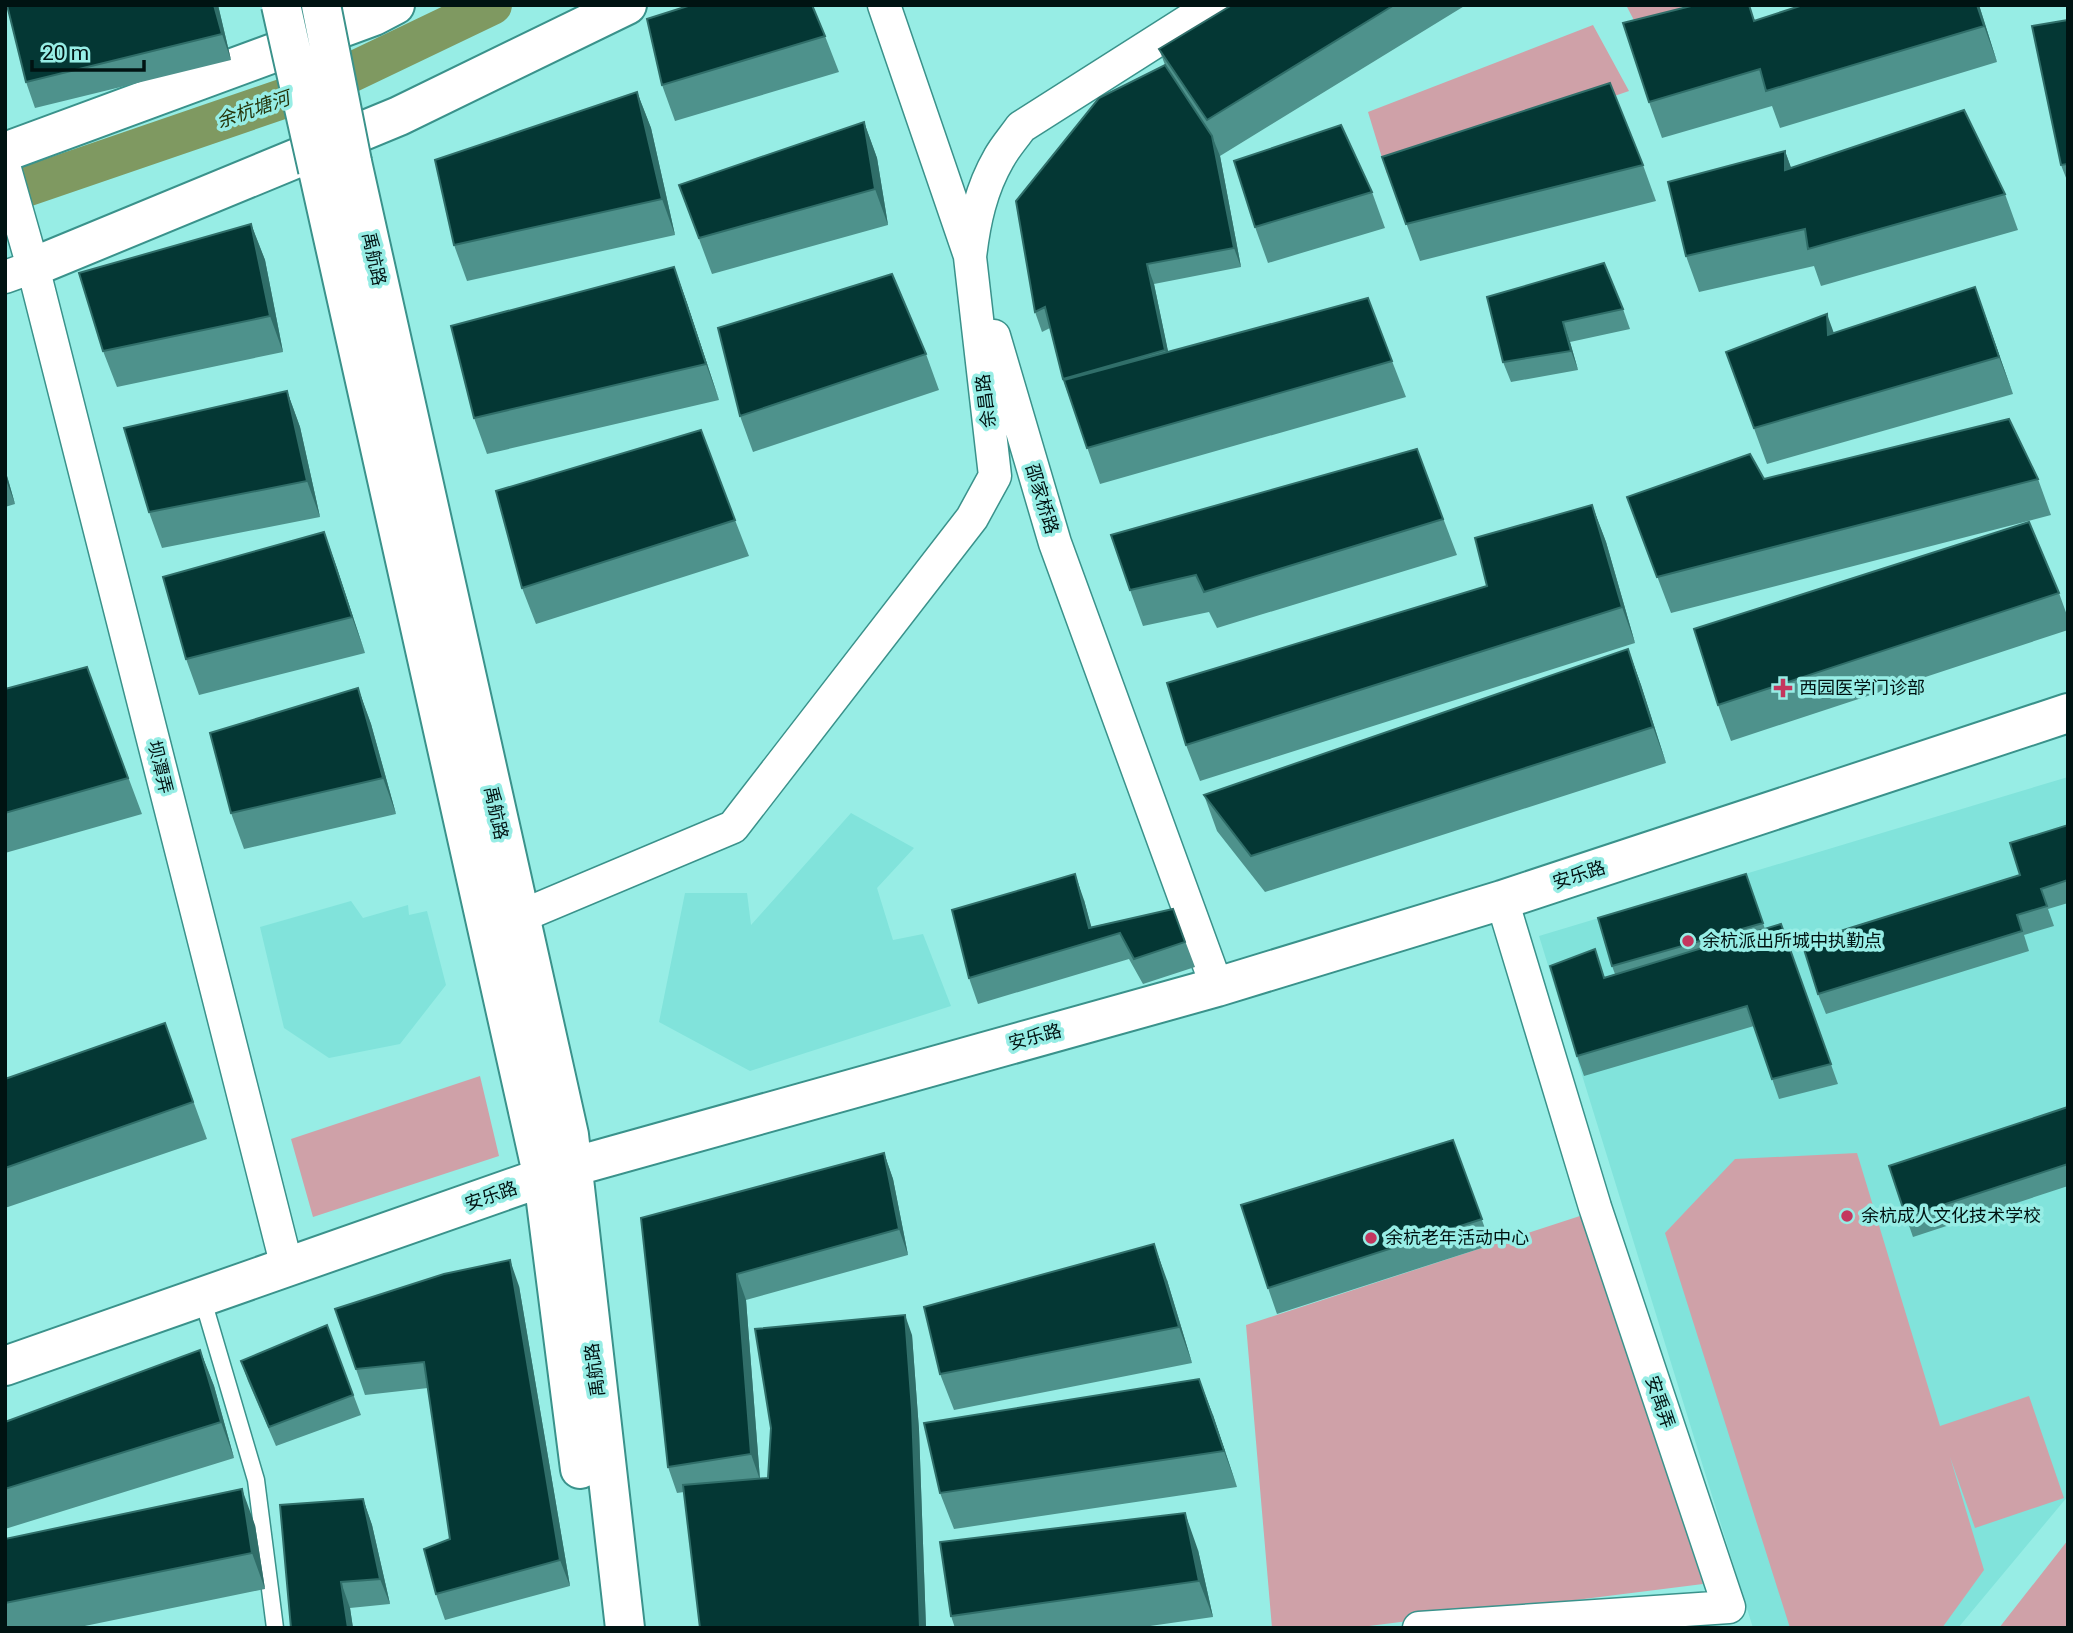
<svg xmlns="http://www.w3.org/2000/svg" width="2073" height="1633" font-family="Roboto,'Noto Sans SC',sans-serif">
<style>
.built{fill:#81e3db}
.green{fill:#cfa1a8}
.lines{fill:none;stroke-linecap:round;stroke-linejoin:round}
.canal{stroke:#7f9961;stroke-width:40}
.lane-casing{stroke:#3a928b;stroke-width:19}
.street-casing{stroke:#3a928b;stroke-width:35}
.secondary-casing{stroke:#3a928b;stroke-width:42}
.lane{stroke:#fff;stroke-width:16}
.street{stroke:#fff;stroke-width:32}
.secondary{stroke:#fff;stroke-width:38}
.secondary-bridge-casing{stroke:#3a928b;stroke-width:42;stroke-linecap:butt}
.secondary-bridge{stroke:#fff;stroke-width:38}
.wall{fill:#4e928c}
.shaded-wall{fill:#306e69}
.building{fill:#043734;stroke:#306e69;stroke-width:2}
.poi-dot{fill:#c4365e;stroke:#97ede5;stroke-width:2.5}
.labels{text-anchor:middle;stroke-width:7;stroke-linejoin:round;paint-order:stroke}
.street-label{font-size:18px;fill:#001312;stroke:#97ede5}
.poi-label{font-size:18px;fill:#001312;stroke:#97ede5;text-anchor:start}
.water-label{font-size:19px;font-style:italic;fill:#25360c;stroke:#97ede5}
</style>
<rect width="100%" height="100%" fill="#97ede5"/>
<path class="built" d="M2068,777V1496L1958,1628H1753L1539,936Z
M851,813L914,848L877,888L893,940L923,934L951,1006L750,1071L659,1022L685,893H747L751,925Z
M351,901L363,918L408,905L409,915L427,911L446,985L400,1044L329,1058L284,1028L260,927Z"/>
<path class="green" d="M1626,5H1687L1637,26Z
M1593,25L1629,91L1387,174L1368,112Z
M480,1076L499,1156L313,1217L291,1139Z
M1857,1153L1940,1426L2029,1396L2064,1498L1975,1528L1950,1457L1984,1570L1942,1628H1790L1665,1233L1735,1159Z
M1583,1215L1703,1584L1353,1628H1272L1246,1325Z
M2068,1540V1628H1999Z"/>
<g class="lines">
<path class="canal" d="M5,194L329,83L492,5"/>
<defs>
<path id="lane" d="M202,1297L256,1480L275,1628"/>
<path id="street" d="M884,5L969,253
M5,169L33,267L287,1267
M5,277L33,267
M994,336L1055,543L1217,987
M519,917L733,827L972,518L995,476L970,257C974,222 981,189 999,158C1005,147 1014,137 1021,127L1213,5
M1419,1628L1729,1607L1595,1207L1502,900"/>
<path id="secondary" d="M5,152L374,16L395,5
M352,162L569,1135L625,1628
M318,170L543,1178L580,1469
M33,267L399,116L627,5
M5,1366L572,1167L1217,987L1502,900L2068,713"/>
</defs>
<use href="#lane" class="lane-casing"/>
<use href="#street" class="street-casing"/>
<use href="#secondary" class="secondary-casing"/>
<use href="#lane" class="lane"/>
<use href="#street" class="street"/>
<use href="#secondary" class="secondary"/>
<defs>
<path id="secondary-bridge" d="M281,5L318,170
M321,5L352,162"/>
</defs>
<use href="#secondary-bridge" class="secondary-bridge-casing"/>
<use href="#secondary-bridge" class="secondary-bridge"/>
</g>
<path class="wall" d="M218,5L231,60L35,108L26,82Z
M1232,5H1466L1220,156L1241,267L1154,284L1168,352L1392,361L1406,397L1100,484L1063,379L1050,328L1042,332L1035,312L1165,65L1159,49Z
M1979,5L1997,62L1780,128L1772,106L1662,138L1649,102L1754,21Z
M2068,20V183L2061,165Z
M825,36L839,72L675,121L662,85Z
M637,92L651,128L675,235L467,281L454,245Z
M864,122L877,158L888,225L712,274L679,185Z
M1785,151L1791,168L2005,194L2018,230L1821,286L1814,266L1699,292L1686,256Z
M1382,157L1643,165L1656,201L1420,261Z
M1372,192L1385,228L1268,263L1255,227Z
M251,224L265,260L283,352L117,387L103,351Z
M674,267L687,303L719,400L487,454L474,418Z
M1975,287L2013,394L1767,464L1726,352L1833,333Z
M1487,297L1623,309L1630,329L1570,342L1578,370L1511,382L1503,362Z
M926,354L939,390L753,452L740,416Z
M287,391L300,427L320,517L162,548L149,512Z
M1417,449L1457,555L1217,628L1209,612L1143,626L1130,590Z
M5,469L15,504L5,507Z
M1764,479H2038L2051,515L1671,613L1627,497Z
M1592,505L1606,542L1635,643L1200,781L1186,745L1487,586Z
M735,520L749,556L536,624L522,588Z
M324,532L365,653L199,695L186,659Z
M2059,593L2068,618V630L1731,741L1718,705Z
M1628,649L1641,685L1666,763L1265,892L1217,831L1204,795Z
M87,667L142,814L5,853V689Z
M358,688L371,724L396,814L244,849L231,813Z
M2068,825V903L2048,909L2054,926L2024,935L2029,951L1826,1014L1818,994L2020,875Z
M1746,874L1765,929L1781,924L1838,1084L1779,1099L1754,1026L1584,1076L1577,1056L1605,977L1615,974L1612,966Z
M1084,900L1091,927L1173,909L1195,967L1143,984L1129,959L978,1004L969,978Z
M165,1023L207,1139L5,1208V1079Z
M2068,1107V1186L1913,1237L1906,1217Z
M1453,1140L1491,1245L1277,1314L1268,1288Z
M884,1153L893,1179L908,1255L746,1300L760,1479L768,1478L912,1335L919,1430L926,1628L684,1492L677,1493L668,1467L641,1218Z
M1167,1280L1192,1363L954,1410L940,1374Z
M519,1286L570,1586L445,1620L436,1594L450,1539L428,1388L365,1395L335,1309Z
M327,1325L361,1415L276,1446L248,1381L241,1361Z
M200,1350L214,1386L234,1458L5,1529V1422Z
M1213,1415L1237,1487L954,1529L940,1493Z
M363,1499L372,1525L390,1604L350,1608L353,1628H291Z
M255,1525L265,1589L75,1628H5V1539Z
M1198,1550L1213,1617L1136,1628H955L951,1616Z"/>
<path class="shaded-wall" d="M214,5H218L231,60L222,34Z
M1977,5H1979L1997,62L1984,26Z
M637,92L651,128L675,235L662,199Z
M864,122L877,158L888,225L875,189Z
M1212,136L1220,156L1241,267L1234,248Z
M1785,151L1798,187L1785,170Z
M251,224L265,260L283,352L270,316Z
M1147,264L1154,284L1172,370L1165,350Z
M674,267L687,303L719,400L706,364Z
M1975,287L1988,323L2013,394L1999,357Z
M1827,314L1840,350L1828,335Z
M1563,322L1570,342L1578,370L1571,351Z
M287,391L300,427L320,517L307,481Z
M5,469L15,504L5,477Z
M1592,505L1606,542L1635,643L1622,607Z
M324,532L337,568L365,653L352,617Z
M1628,649L1641,685L1666,763L1653,727Z
M358,688L371,724L396,814L383,778Z
M1075,874L1084,900L1095,940L1089,928Z
M884,1153L893,1179L908,1255L899,1229Z
M1154,1244L1167,1280L1192,1363L1179,1327Z
M510,1260L519,1286L570,1586L560,1560Z
M737,1274L746,1300L760,1480L751,1454Z
M905,1315L912,1335L919,1430L926,1628H920Z
M200,1350L214,1386L234,1458L221,1422Z
M1199,1379L1213,1415L1237,1487L1224,1451Z
M242,1489L255,1525L265,1589L252,1553Z
M363,1499L372,1525L390,1604L380,1579Z
M1185,1513L1198,1550L1213,1617L1199,1581Z
M341,1582L350,1608L353,1628H348Z"/>
<path class="building" d="M7,5H214L222,34L26,82Z
M691,5H812L825,36L662,85L647,19Z
M1232,5H1394L1207,120L1159,49Z
M1695,5H1749L1754,21L1803,5H1977L1984,26L1766,91L1760,69L1649,102L1623,23Z
M2068,20V164L2061,165L2032,26Z
M1165,65L1212,136L1234,248L1147,264L1165,350L1063,379L1045,307L1035,312L1016,201L1099,98Z
M1610,83L1643,165L1406,224L1382,157Z
M637,92L662,199L454,245L435,160Z
M1964,110L2005,194L1808,249L1805,229L1686,256L1668,182L1785,151V170Z
M864,122L875,189L699,238L679,185Z
M1341,125L1372,192L1255,227L1234,161Z
M251,224L270,316L103,351L79,273Z
M1604,263L1623,309L1563,322L1571,351L1503,362L1487,297Z
M674,267L706,364L474,418L451,326Z
M892,274L926,354L740,416L718,328Z
M1975,287L1999,357L1754,428L1726,352L1827,314L1828,335Z
M1368,298L1392,361L1087,448L1064,380Z
M287,391L307,481L149,512L124,428Z
M2009,419L2038,479L1657,577L1627,497L1750,454L1764,479Z
M701,430L735,520L522,588L496,491Z
M1417,449L1443,519L1204,592L1196,575L1130,590L1111,535Z
M1592,505L1622,607L1186,745L1167,683L1487,586L1475,538Z
M2029,522L2059,593L1718,705L1694,629Z
M324,532L352,617L186,659L163,577Z
M1628,649L1653,727L1251,856L1204,795Z
M87,667L128,778L5,813V689Z
M358,688L383,778L231,813L210,733Z
M2068,825V880L2041,889L2047,906L2017,915L2022,931L1818,994L1802,943L2020,875L2010,843Z
M1075,874L1089,928L1173,909L1185,942L1134,959L1120,933L969,978L952,910Z
M1746,874L1763,923L1612,966L1598,918Z
M1781,924L1831,1064L1772,1079L1747,1006L1577,1056L1550,966L1595,949L1604,978Z
M165,1023L193,1102L5,1168V1079Z
M2068,1107V1164L1906,1217L1889,1166Z
M1453,1140L1482,1219L1268,1288L1241,1205Z
M884,1153L899,1229L737,1274L751,1454L668,1467L641,1218Z
M1154,1244L1179,1327L940,1374L924,1307Z
M510,1260L560,1560L436,1594L424,1549L450,1539L424,1362L356,1369L335,1309L444,1274Z
M905,1315L912,1410L920,1628H700L683,1485L768,1478L771,1428L755,1329Z
M327,1325L353,1395L269,1427L241,1361Z
M200,1350L221,1422L5,1489V1422Z
M1199,1379L1224,1451L940,1493L924,1423Z
M242,1489L252,1553L5,1603V1539Z
M363,1499L380,1579L341,1582L348,1628H291L280,1505Z
M1185,1513L1199,1581L951,1616L940,1542Z"/>
<g class="poi-dot">
<path d="M1779.5 677.5h7v7h7v7h-7v7h-7v-7h-7v-7h7z"/>
<circle cx="1688" cy="941" r="7"/>
<circle cx="1847" cy="1216" r="7"/>
<circle cx="1371" cy="1238" r="7"/>
</g>
<g class="labels">
<g class="street-label">
<text transform="translate(374 259) rotate(78)" y="6">禹航路</text>
<text transform="translate(986 401) rotate(-97)" y="6">余昌路</text>
<text transform="translate(1042 499) rotate(73)" y="6">邵家桥路</text>
<text transform="translate(160 767) rotate(76)" y="6">坝潭弄</text>
<text transform="translate(496 813) rotate(78)" y="6">禹航路</text>
<text transform="translate(1579 875) rotate(-18)" y="6">安乐路</text>
<text transform="translate(1035 1037) rotate(-15)" y="6">安乐路</text>
<text transform="translate(491 1196) rotate(-19)" y="6">安乐路</text>
<text transform="translate(595 1370) rotate(-97)" y="6">禹航路</text>
<text transform="translate(1660 1402) rotate(71)" y="6">安禹弄</text>
</g>
<g class="poi-label">
<text x="1799" y="694">西园医学门诊部</text>
<text x="1702" y="947">余杭派出所城中执勤点</text>
<text x="1861" y="1222">余杭成人文化技术学校</text>
<text x="1385" y="1244">余杭老年活动中心</text>
</g>
<g class="water-label">
<text transform="translate(253 109) rotate(-19)" y="7">余杭塘河</text>
</g>
</g>
<rect width="2073" height="1633" fill="none" stroke="#001312" stroke-width="14"/>
<path d="M32 60v10h112v-10" fill="none" stroke="#001312" stroke-width="3.5"/>
<text x="42" y="60" font-size="21" fill="#001312" stroke="#97ede5" stroke-width="5" paint-order="stroke">20 m</text>
</svg>
